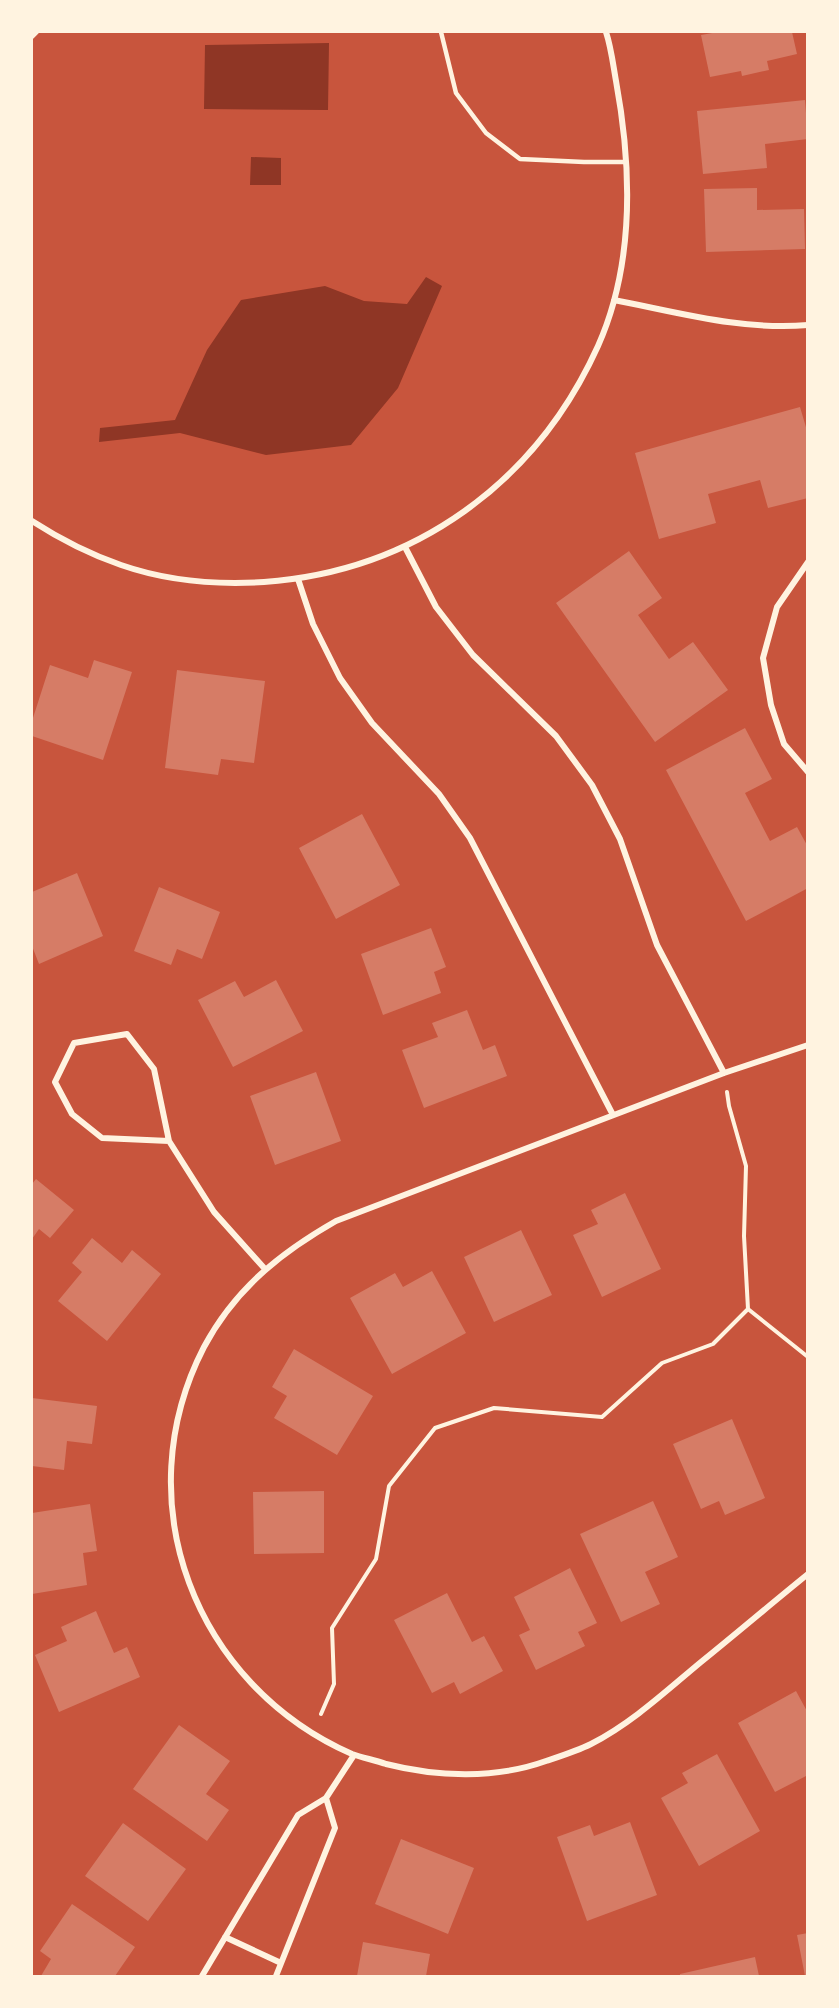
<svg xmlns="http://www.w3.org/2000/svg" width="839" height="2008" font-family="'Archivo Narrow',sans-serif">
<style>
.water{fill:#8f3625}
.building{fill:#d67c66}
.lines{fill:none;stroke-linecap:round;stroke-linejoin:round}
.path{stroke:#fff3e0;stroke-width:4}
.service{stroke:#fff3e0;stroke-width:4.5}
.minor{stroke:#fff3e0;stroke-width:6}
</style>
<rect width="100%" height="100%" fill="#c8553d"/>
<path class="water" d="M329,43L328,110L204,109L205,45Z
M251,157L281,158V185H250Z
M426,277L442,286L398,388L351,445L266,455L180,433L99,442L100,428L175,420L207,350L241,300L325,286L364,301L407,304Z"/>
<path class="building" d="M718,32H792L797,54L767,61L769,70L742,76L741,71L710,77L701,35Z
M805,100L808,139L765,144L767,168L703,174L697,111Z
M757,188V210L804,209L805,249L706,252L704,189Z
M800,407L808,434V498L768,508L760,480L708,494L716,523L659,539L635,453Z
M629,551L662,598L638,615L669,659L693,642L728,690L655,742L556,603Z
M94,660L132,672L103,760L32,736V721L50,665L88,678Z
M177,670L265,681L254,763L221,759L218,775L165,768Z
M745,728L772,779L745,793L770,841L797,827L808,847V888L746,921L666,770Z
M362,814L400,885L336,919L299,848Z
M77,873L103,936L39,964L32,946V892Z
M159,887L220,912L202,959L177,949L171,965L134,951Z
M431,928L446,967L434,972L441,993L383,1015L361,954Z
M276,980L303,1031L233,1067L198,1000L235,981L244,997Z
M467,1010L483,1050L495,1045L507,1076L424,1108L402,1050L438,1037L432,1023Z
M316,1072L341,1141L275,1165L250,1096Z
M36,1179L74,1210L50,1238L39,1229L32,1239V1184Z
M625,1193L661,1269L602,1297L573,1235L598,1224L591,1210Z
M521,1230L552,1295L494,1322L464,1257Z
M92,1238L122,1263L132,1250L161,1274L107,1341L58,1301L82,1272L72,1263Z
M432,1271L466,1333L392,1374L350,1298L395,1273L403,1287Z
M294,1349L373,1396L337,1455L274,1418L287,1396L272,1387Z
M32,1398L97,1406L92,1444L67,1441L64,1470L32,1466Z
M732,1419L765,1498L725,1515L719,1501L701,1509L673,1444Z
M324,1491V1553L254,1554L253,1492Z
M653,1501L678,1557L645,1572L660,1604L621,1622L580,1534Z
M90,1504L97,1551L83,1553L87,1585L32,1594V1513Z
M570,1568L597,1623L578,1632L585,1646L536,1670L519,1635L530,1630L514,1597Z
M447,1593L472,1642L484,1636L503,1671L460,1694L454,1682L432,1693L394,1620Z
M96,1611L114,1653L127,1647L140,1677L59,1712L35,1655L67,1641L61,1627Z
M796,1691L808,1713V1775L775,1792L738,1723Z
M179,1725L230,1761L206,1794L229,1810L207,1841L133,1789Z
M717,1754L760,1831L699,1866L661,1798L688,1783L682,1773Z
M630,1822L657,1895L587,1921L557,1837L590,1825L594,1836Z
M123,1823L186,1869L148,1921L85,1876Z
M401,1839L474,1868L448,1934L375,1904Z
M72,1904L135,1947L115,1976H41L51,1959L40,1951Z
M808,1933V1976H805L797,1935Z
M363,1942L430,1954L426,1976H357Z
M755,1957L759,1976H680V1974Z"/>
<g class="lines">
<path class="path" d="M32,37L37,32
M727,1092L729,1106L746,1166L744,1236L748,1309L808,1357
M321,1714L334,1684L332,1628L376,1559L389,1486L435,1428L494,1408L602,1417L662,1363L713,1344L748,1309"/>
<path class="service" d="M441,32L456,93L486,133L520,159L584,162H626"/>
<path class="minor" d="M614,300C677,312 743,331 808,325
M32,521C60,539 89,554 121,565C167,581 216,585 264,582C415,571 536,483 598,346C635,263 632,168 616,81C613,64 611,47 606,32
M405,547L436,607L473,655L556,736L592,785L620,839L657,945L724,1073
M808,562L777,607L763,658L771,705L784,744L808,772
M298,579L313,624L340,678L372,723L439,794L470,838L613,1115
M808,1045L724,1073L336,1221C280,1253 235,1289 204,1347C124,1502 195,1685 352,1754C363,1758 375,1760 386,1764C437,1777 496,1779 546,1761C561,1756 577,1751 591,1744C632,1723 666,1691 701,1662C737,1633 772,1603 808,1574
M169,1141L102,1138L72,1114L55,1082L74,1043L127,1034L154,1069L169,1141L214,1212L265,1269
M326,1798L354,1755
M225,1937L281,1963
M202,1976L298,1815L326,1798L335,1828L276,1976"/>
</g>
<rect width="839" height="2008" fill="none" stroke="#fff3e0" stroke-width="66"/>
</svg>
